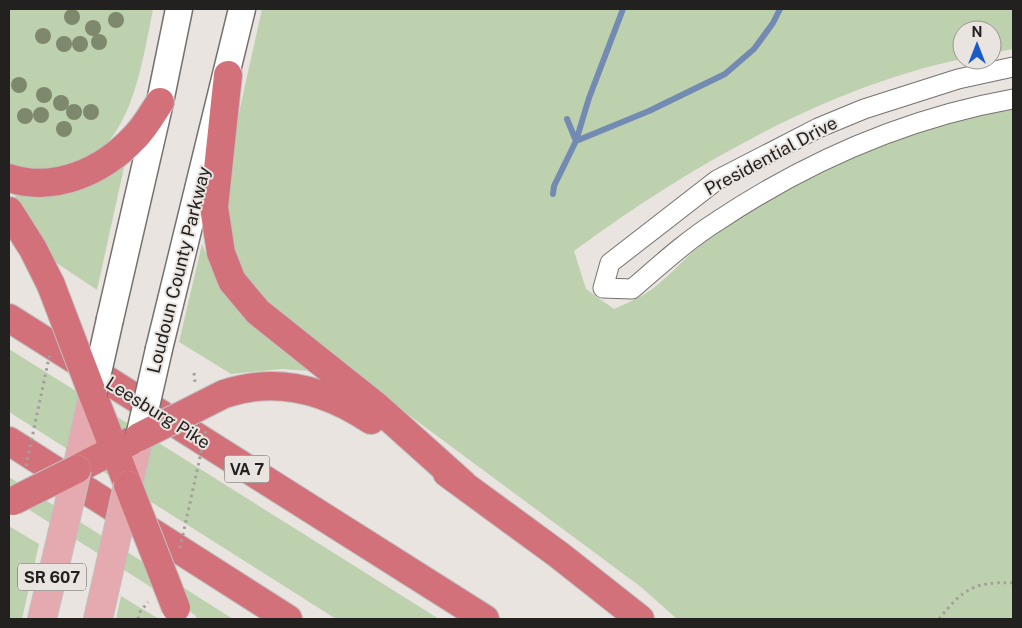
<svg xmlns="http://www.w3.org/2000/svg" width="1022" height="628" font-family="'Public Sans',sans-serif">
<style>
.green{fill:#bed1af}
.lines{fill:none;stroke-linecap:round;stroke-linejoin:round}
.stream{stroke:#738bb3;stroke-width:6}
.street-casing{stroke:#76716e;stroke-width:21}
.secondary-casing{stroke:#76716e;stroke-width:29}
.primary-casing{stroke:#c1c1c0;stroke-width:30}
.highway-casing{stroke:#c1c1c0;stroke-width:30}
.path{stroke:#a39f9c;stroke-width:3;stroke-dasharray:2.5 4;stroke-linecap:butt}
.street{stroke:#fff;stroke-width:19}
.secondary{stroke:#fff;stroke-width:26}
.primary{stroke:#e4aaaf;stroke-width:28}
.highway{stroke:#d27179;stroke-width:28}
.secondary-bridge-casing{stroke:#76716e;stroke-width:29;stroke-linecap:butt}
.primary-bridge-casing{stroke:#c1c1c0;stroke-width:30;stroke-linecap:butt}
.highway-bridge-casing{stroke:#c1c1c0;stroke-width:30;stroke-linecap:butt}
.path-bridge{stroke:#a39f9c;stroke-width:3;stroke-dasharray:2.5 4;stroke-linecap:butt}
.secondary-bridge{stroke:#fff;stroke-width:26}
.primary-bridge{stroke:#e4aaaf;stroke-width:28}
.highway-bridge{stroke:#d27179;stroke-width:28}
.tree{fill:#7e886c}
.labels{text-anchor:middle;stroke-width:4;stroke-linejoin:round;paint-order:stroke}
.shield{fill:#e9e4e0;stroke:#5e5c59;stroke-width:1}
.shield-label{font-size:16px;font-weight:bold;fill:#23211f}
.street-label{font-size:18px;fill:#23211f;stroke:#e9e4e0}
</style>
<rect width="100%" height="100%" fill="#e9e4e0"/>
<path class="green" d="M9,9H153C137,91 123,194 9,165Z
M262,9H1013V49L992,53V30H962V59C826,87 685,169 574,251L586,289L614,309C625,304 637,299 648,292C672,275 690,251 714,235C805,173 904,126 1013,109V619H677L641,587L325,353L259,300L237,269L224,229L226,171Z
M125,163L97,290L55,262L14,194C61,200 88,190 125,163Z
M202,244L216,278L243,317L309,371L282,369L231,374L179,342Z
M9,349L439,619H336L9,412Z
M9,477L233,619H197L195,615L9,497Z
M9,526L39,544L22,619H9Z
M121,596L159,619H116Z"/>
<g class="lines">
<path class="stream" d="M567,119L576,141L649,111L725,74L754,49L773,23L780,9
M553,194L554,186L576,141L589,98L623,9"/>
<defs>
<path id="street" d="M1013,67L958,79L864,109L818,128L717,180L610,263L603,288L632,289C659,266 686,241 716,222C806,162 906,118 1013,99"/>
<path id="secondary" d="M110,319L160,102L179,9
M159,349L242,9"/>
<path id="primary" d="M77,469L93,395
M128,485L139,437
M42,619L62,535
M98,619L110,566"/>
<path id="highway" d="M228,75L214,207L221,253L232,281L258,312L376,406L463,484
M9,178C55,193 103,171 135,137C145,127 152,114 160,102
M9,211L33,249L51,285
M9,318L485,619
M224,394C277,376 326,390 371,420
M93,395L128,485
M9,441L288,619
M77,469L131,441
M447,473L559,555L640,619"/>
</defs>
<use href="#street" class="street-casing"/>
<use href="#secondary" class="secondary-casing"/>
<use href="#primary" class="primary-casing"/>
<use href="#highway" class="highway-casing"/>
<path class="path" d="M194,373L195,382
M138,619L140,612L148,602
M939,619C962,590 974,581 1013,583"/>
<use href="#street" class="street"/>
<use href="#secondary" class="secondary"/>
<use href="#primary" class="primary"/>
<use href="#highway" class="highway"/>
<defs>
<path id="secondary-bridge" d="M93,395L110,319
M139,437L159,349"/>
<path id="primary-bridge" d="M62,535L77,469
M110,566L128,485"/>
<path id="highway-bridge" d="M51,285L93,395
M139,437L224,394
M128,485L176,608
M13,501L77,469"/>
</defs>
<use href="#secondary-bridge" class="secondary-bridge-casing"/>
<use href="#primary-bridge" class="primary-bridge-casing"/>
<use href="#highway-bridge" class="highway-bridge-casing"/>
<path class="path-bridge" d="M26,466L50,353
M180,548L206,430"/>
<use href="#secondary-bridge" class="secondary-bridge"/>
<use href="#primary-bridge" class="primary-bridge"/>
<use href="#highway-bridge" class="highway-bridge"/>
</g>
<g class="tree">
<circle cx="72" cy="17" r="8"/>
<circle cx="116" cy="20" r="8"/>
<circle cx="93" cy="28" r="8"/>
<circle cx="43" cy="36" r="8"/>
<circle cx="99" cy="42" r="8"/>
<circle cx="64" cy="44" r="8"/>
<circle cx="80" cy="44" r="8"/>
<circle cx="19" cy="85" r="8"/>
<circle cx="44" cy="95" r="8"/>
<circle cx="61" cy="103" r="8"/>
<circle cx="74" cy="112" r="8"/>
<circle cx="91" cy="112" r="8"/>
<circle cx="41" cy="115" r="8"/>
<circle cx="25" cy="116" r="8"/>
<circle cx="64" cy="129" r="8"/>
</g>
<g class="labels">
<g class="shield">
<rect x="224.5" y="455.5" width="45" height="27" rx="4"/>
<rect x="18" y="563.5" width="68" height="27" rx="4"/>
</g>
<g class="shield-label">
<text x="247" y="475">VA 7</text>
<text x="52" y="583">SR 607</text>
</g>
<g class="street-label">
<text transform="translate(771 156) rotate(-28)" y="6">Presidential Drive</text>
<text transform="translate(179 270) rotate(-76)" y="6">Loudoun County Parkway</text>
<text transform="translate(158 413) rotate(32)" y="6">Leesburg Pike</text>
</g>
</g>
<rect width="1022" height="628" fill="none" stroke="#23211f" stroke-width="20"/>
<g transform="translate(977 45)"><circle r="24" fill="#e9e4e0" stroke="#9a9693"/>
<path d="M0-4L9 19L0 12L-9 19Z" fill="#195bc6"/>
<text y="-8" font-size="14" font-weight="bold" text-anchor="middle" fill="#23211f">N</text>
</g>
</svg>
